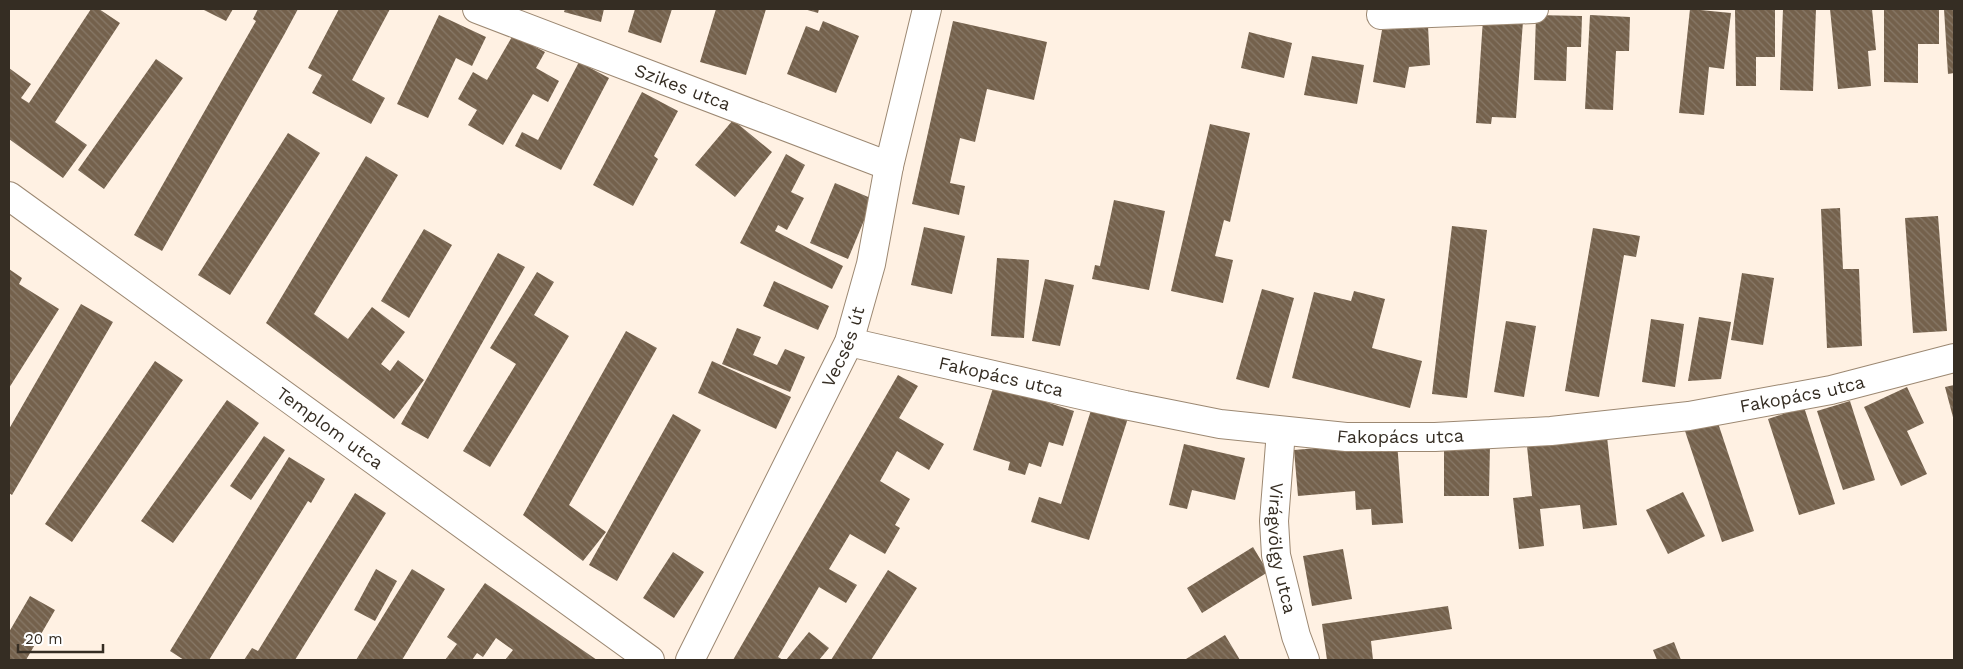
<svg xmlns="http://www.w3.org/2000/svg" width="1963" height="669" font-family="'Work Sans',sans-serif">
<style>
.building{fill:url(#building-back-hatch)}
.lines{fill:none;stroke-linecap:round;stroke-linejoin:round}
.minor-casing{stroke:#9c8872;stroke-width:30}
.minor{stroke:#fff;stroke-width:28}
.labels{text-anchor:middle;stroke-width:5;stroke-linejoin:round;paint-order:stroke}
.street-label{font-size:18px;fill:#352d23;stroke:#fff}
</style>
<defs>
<pattern id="building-back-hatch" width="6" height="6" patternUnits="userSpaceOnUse" patternTransform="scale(1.25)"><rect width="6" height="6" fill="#74614c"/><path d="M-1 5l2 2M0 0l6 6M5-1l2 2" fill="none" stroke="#887968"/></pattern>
</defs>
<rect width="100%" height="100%" fill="#fff1e3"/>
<path class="building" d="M91,9H99L120,23L55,122L87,145L63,178L9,139V68L31,84L21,98L29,103Z
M202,9H233L226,21Z
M258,9H298L284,35L162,251L134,235L256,21L253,19Z
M339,9H390L352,80L385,98L371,124L312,93L322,75L308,68Z
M565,9H604L601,22L564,12Z
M635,9H672L661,43L628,32Z
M716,9H766L746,75L700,62Z
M804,9H819L818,13Z
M1690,9L1731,13L1724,69L1709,67L1704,115L1679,113Z
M1735,9H1775V57H1756V86H1736Z
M1783,9H1816L1813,91L1780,90Z
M1830,9H1872L1876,50L1868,51L1871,86L1838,89Z
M1884,9H1939V44H1918V83L1884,82Z
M1944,9H1954V73L1948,74Z
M439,15L486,37L472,66L456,58L428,118L397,104Z
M1536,15L1582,16L1581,47H1567L1566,81L1534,80Z
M1590,15L1630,17L1629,51H1616L1613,110L1585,109Z
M1483,19L1523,21L1516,118L1492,117L1491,124L1476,123Z
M823,21L859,36L836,93L787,74L806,26L819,31Z
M953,21L1047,42L1034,100L987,89L975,142L960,138L950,183L965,186L959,215L912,204Z
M1428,26L1430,65L1409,67L1405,88L1373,82L1382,30Z
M1249,32L1292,43L1284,78L1241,68Z
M513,35L545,52L536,68L559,81L548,102L533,94L503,145L468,125L477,110L458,99L473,72L487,80Z
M1312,56L1364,65L1357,104L1304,95Z
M156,59L183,78L104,189L78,170Z
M579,62L609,78L561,170L515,146L522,132L538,140Z
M642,92L678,111L654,156L658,159L633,206L593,185Z
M733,120L772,152L735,197L695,165Z
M1210,124L1250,133L1230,222L1224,220L1215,256L1233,260L1223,303L1171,291Z
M288,133L320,153L230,295L198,275Z
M786,154L805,165L791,192L804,198L787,230L778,225L775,231L843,266L832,289L740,243Z
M366,156L398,175L314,314L348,339L372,307L405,332L381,364L390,371L398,360L424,380L394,419L266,323Z
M835,183L873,199L848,259L810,243Z
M1114,200L1165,211L1149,290L1092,279L1095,265L1100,266Z
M1840,208L1843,269H1859L1862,346L1827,348L1821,209Z
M1938,216L1947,331L1913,333L1905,218Z
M1452,226L1487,230L1467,398L1432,394Z
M924,227L965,236L952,294L911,285Z
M1593,228L1640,236L1636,257L1624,255L1599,397L1565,391Z
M424,229L452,245L409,318L381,301Z
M498,253L525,267L428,439L401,424Z
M997,258L1029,260L1024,338L991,336Z
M9,269L22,278L19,284L59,309L9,388Z
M537,272L554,282L534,315L569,336L490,467L463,451L516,364L490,348Z
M1742,273L1774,278L1763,345L1731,340Z
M1045,279L1074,285L1060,346L1032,341Z
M774,281L829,306L818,330L763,306Z
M1262,289L1294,298L1269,388L1236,379Z
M1354,291L1385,299L1372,348L1422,361L1410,408L1292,378L1314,292L1351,301Z
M81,304L113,322L12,495L9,493V429Z
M1699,317L1731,322L1721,379L1688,381Z
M1651,319L1684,324L1675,387L1642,382Z
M1506,321L1536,326L1524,397L1494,392Z
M737,328L761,337L753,355L777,365L785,349L805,357L790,392L722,364Z
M626,331L657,348L569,505L606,532L583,561L523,515Z
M155,361L183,380L72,542L45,524Z
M712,361L791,397L776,429L698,393Z
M898,375L918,386L899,418L944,444L929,470L897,451L880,481L910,499L895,525L900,528L885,554L850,534L829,569L857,585L846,603L819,587L778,657L783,660H733Z
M994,385L1074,411L1063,446L1049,442L1041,467L1029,463L1025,475L1008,470L1010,462L973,450Z
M1954,385V421L1945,387Z
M1907,387L1924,423L1907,431L1927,474L1901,486L1864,407Z
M227,400L259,423L173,543L141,521Z
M1850,401L1875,480L1843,490L1817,411Z
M1093,404L1129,415L1089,540L1031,522L1039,497L1061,504Z
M1804,407L1835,504L1799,515L1768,419Z
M673,414L701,430L617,581L589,565Z
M1717,420L1754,531L1722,542L1685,431Z
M264,436L285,450L251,500L230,486Z
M1607,437L1617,525L1583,529L1580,505L1540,509L1544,546L1519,549L1513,498L1532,496L1527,446Z
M1397,441L1403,523L1372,525L1371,509L1356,510L1355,491L1298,496L1294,450Z
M1184,444L1245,458L1235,500L1192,490L1187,509L1169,505Z
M1444,444H1490L1489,496H1444Z
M289,457L325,479L311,503L308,501L209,660H184L170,651Z
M1683,492L1705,536L1668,554L1646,510Z
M355,493L386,513L295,660H244L252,648L258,651Z
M1253,547L1268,572L1202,613L1187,588Z
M1343,549L1352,599L1312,606L1303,556Z
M673,552L704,572L674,618L643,598Z
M376,569L397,581L375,621L354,610Z
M412,569L445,589L402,660H356Z
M888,570L917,588L871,660H831Z
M485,583L597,660H505L513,650L496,638L483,657L477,653L472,660H445L457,644L447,637Z
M30,596L55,610L26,660H12L9,659V632Z
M1448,606L1452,629L1371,641L1373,660H1327L1322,624Z
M809,632L829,648L819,660H786Z
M1225,635L1240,660H1187L1186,659Z
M1674,642L1681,660H1657L1653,650Z"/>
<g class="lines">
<defs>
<g id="minor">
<path id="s1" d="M477,9L889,166"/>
<path d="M1382,9L1381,15L1534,9"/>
<path id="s2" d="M9,196L650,660"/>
<path id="s3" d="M849,342L1125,405L1220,424L1346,437H1435L1551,431L1689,416L1831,390L1954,358"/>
<path id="s4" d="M1281,431L1274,521L1276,555L1296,636L1305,660"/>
<path id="s5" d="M690,660L849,342L871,264L889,166L927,9"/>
</g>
</defs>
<use href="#minor" class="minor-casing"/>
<use href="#minor" class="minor"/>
</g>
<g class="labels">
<g class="street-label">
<text dy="6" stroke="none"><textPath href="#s1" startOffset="220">Szikes utca</textPath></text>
<text dy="6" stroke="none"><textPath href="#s5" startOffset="349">Vecsés út</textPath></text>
<text dy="6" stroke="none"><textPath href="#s3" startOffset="156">Fakopács utca</textPath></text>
<text dy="6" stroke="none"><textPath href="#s3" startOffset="966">Fakopács utca</textPath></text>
<text dy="6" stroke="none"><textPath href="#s2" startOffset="396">Templom utca</textPath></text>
<text dy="6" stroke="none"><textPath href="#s3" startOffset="561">Fakopács utca</textPath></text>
<text dy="6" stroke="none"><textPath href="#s4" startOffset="118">Virágvölgy utca</textPath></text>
</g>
</g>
<rect width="1963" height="669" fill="none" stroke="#352d23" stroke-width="20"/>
<path d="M18 644v8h85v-8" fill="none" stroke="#352d23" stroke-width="2.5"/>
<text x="25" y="644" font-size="15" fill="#352d23" stroke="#ffffff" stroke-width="4" paint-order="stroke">20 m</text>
</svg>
